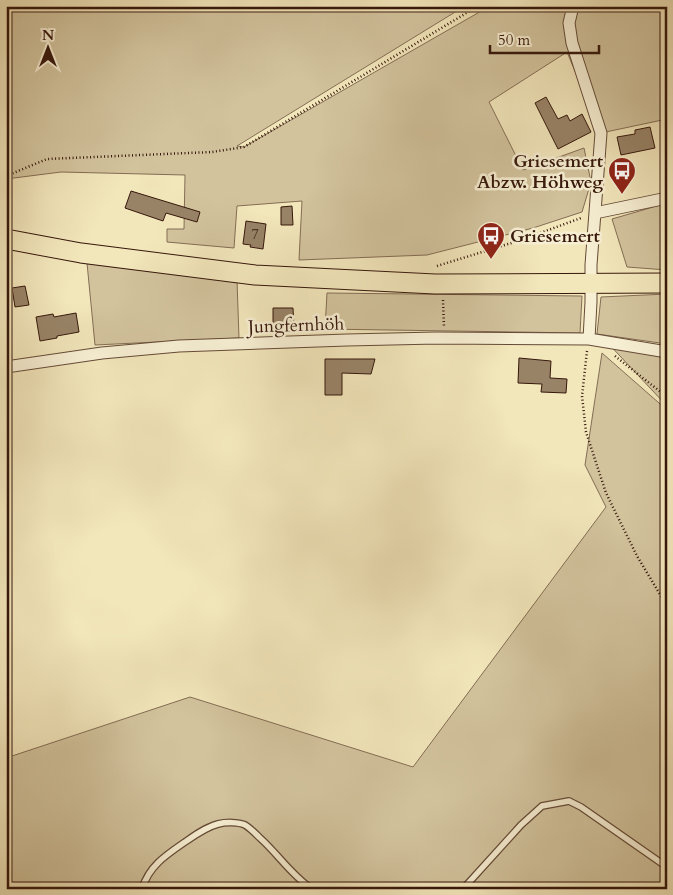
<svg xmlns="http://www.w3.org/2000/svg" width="673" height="895" font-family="Cardo,serif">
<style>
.green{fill:#d2c39d;stroke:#846d54}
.building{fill:#988367;stroke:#36170b}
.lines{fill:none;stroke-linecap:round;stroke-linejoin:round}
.lane-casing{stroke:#654b37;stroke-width:8}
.street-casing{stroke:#654b37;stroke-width:13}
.primary-casing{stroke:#36170b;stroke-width:21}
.path{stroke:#36170b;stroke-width:2.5;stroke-dasharray:1 2.5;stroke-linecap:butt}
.lane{stroke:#f7efd3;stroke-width:5.5}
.street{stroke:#f7efd3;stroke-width:11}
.primary{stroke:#f2e6bb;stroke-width:19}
.labels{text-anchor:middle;stroke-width:5;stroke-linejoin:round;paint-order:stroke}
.number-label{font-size:15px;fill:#4e3222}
.poi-label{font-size:18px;font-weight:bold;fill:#36170b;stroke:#f7efd3;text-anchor:end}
.street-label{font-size:18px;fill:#36170b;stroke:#f7efd3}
</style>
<rect width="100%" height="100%" fill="#f2e6bb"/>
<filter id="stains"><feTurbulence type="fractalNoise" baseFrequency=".004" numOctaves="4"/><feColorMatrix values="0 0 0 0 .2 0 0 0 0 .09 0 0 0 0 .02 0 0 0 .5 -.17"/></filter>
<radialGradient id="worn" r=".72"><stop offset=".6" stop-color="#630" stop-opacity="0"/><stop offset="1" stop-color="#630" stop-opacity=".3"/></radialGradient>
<path class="green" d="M6,6H465L237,146L244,147L490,6H667V119L601,133L567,52L489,102L523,170L584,148L591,182L582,212L533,228L427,255L299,260L302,201L237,206L234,248L167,242V229H184L185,175L61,172L6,179Z
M667,203V270L627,267L612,219Z
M87,263L237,280L239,338L95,345Z
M327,293L582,296L580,333L325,329Z
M667,294V344L597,334L601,297Z
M604,339L667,353V406Z
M602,353L667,410V889H6V758L190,697L413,767L606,507L585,465Z"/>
<path class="building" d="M546,97L558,119L567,115L570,121L582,114L591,132L558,149L535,103Z
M650,127L655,148L621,155L617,137L635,134V130Z
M131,191L200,212L197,222L166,213L163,221L125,208Z
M292,206L293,225H281V207Z
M246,221L266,224L263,249L250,247L251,245L243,244Z
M25,286L29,305L15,307L12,288Z
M273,308H293L294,327H273Z
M76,313L79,332L57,336V338L40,341L36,317L53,314L54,317Z
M519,358L551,361L550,378L567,379L566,393L541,392L542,384L518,383Z
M325,359H375L371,374L342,373V395H325Z"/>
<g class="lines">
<defs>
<path id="lane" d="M142,889C149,866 166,855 185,842C195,835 206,827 218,824C226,822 238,822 245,825C250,828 256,834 260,838C278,854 291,875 312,889
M463,889L521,825L542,806L569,801L581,807L667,867"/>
<path id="street" d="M573,6L569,23L572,43L601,133L591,265V302L589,339
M595,213L667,198
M6,367L102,353L179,346L347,340L436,338L589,339L667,352"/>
<path id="primary" d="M6,239L81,253L255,275L435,284L667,283"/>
</defs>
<use href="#lane" class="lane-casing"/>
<use href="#street" class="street-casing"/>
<use href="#primary" class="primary-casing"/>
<path class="path" d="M6,176L47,159L212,152L244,147L478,6
M437,266L521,240L581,218
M443,300L444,327
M587,351L582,396L586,432L606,493L637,556L667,606
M615,356L667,397"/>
<use href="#lane" class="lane"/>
<use href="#street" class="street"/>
<use href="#primary" class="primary"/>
</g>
<defs>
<symbol id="bus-pin" viewBox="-11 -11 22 30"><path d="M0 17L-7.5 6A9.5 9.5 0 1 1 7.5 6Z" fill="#8f2418" stroke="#f7efd3"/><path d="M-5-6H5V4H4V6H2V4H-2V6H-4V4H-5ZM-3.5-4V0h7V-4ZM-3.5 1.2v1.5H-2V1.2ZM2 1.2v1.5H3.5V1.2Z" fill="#fff"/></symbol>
</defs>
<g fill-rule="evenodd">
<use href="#bus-pin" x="606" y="155" width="32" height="43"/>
<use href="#bus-pin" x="475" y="220" width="32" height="43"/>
</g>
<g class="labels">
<g class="number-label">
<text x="255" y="239">7</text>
</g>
<g class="poi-label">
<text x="603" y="167">Griesemert<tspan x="603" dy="21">Abzw. Höhweg</tspan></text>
<text x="510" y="242" text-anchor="start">Griesemert</text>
</g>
<g class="street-label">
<text transform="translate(296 325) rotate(-2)" y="6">Jungfernhöh</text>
</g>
</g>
<rect width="673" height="895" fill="none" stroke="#f2e6bb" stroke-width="25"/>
<rect x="8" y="8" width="658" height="880" fill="none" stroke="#36170b" stroke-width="2.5"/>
<rect x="12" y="12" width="648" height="870" fill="none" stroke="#36170b"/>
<g transform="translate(48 48)" stroke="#f7efd3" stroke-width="4" paint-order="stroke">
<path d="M0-4L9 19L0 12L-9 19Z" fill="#36170b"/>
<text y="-8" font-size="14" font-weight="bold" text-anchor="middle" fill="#36170b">N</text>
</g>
<path d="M490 45v8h109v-8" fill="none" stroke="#36170b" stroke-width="2.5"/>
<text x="498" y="45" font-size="15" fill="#36170b" stroke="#f7efd3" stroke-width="4" paint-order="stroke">50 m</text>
<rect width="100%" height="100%" filter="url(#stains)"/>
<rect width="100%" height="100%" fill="url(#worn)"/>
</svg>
